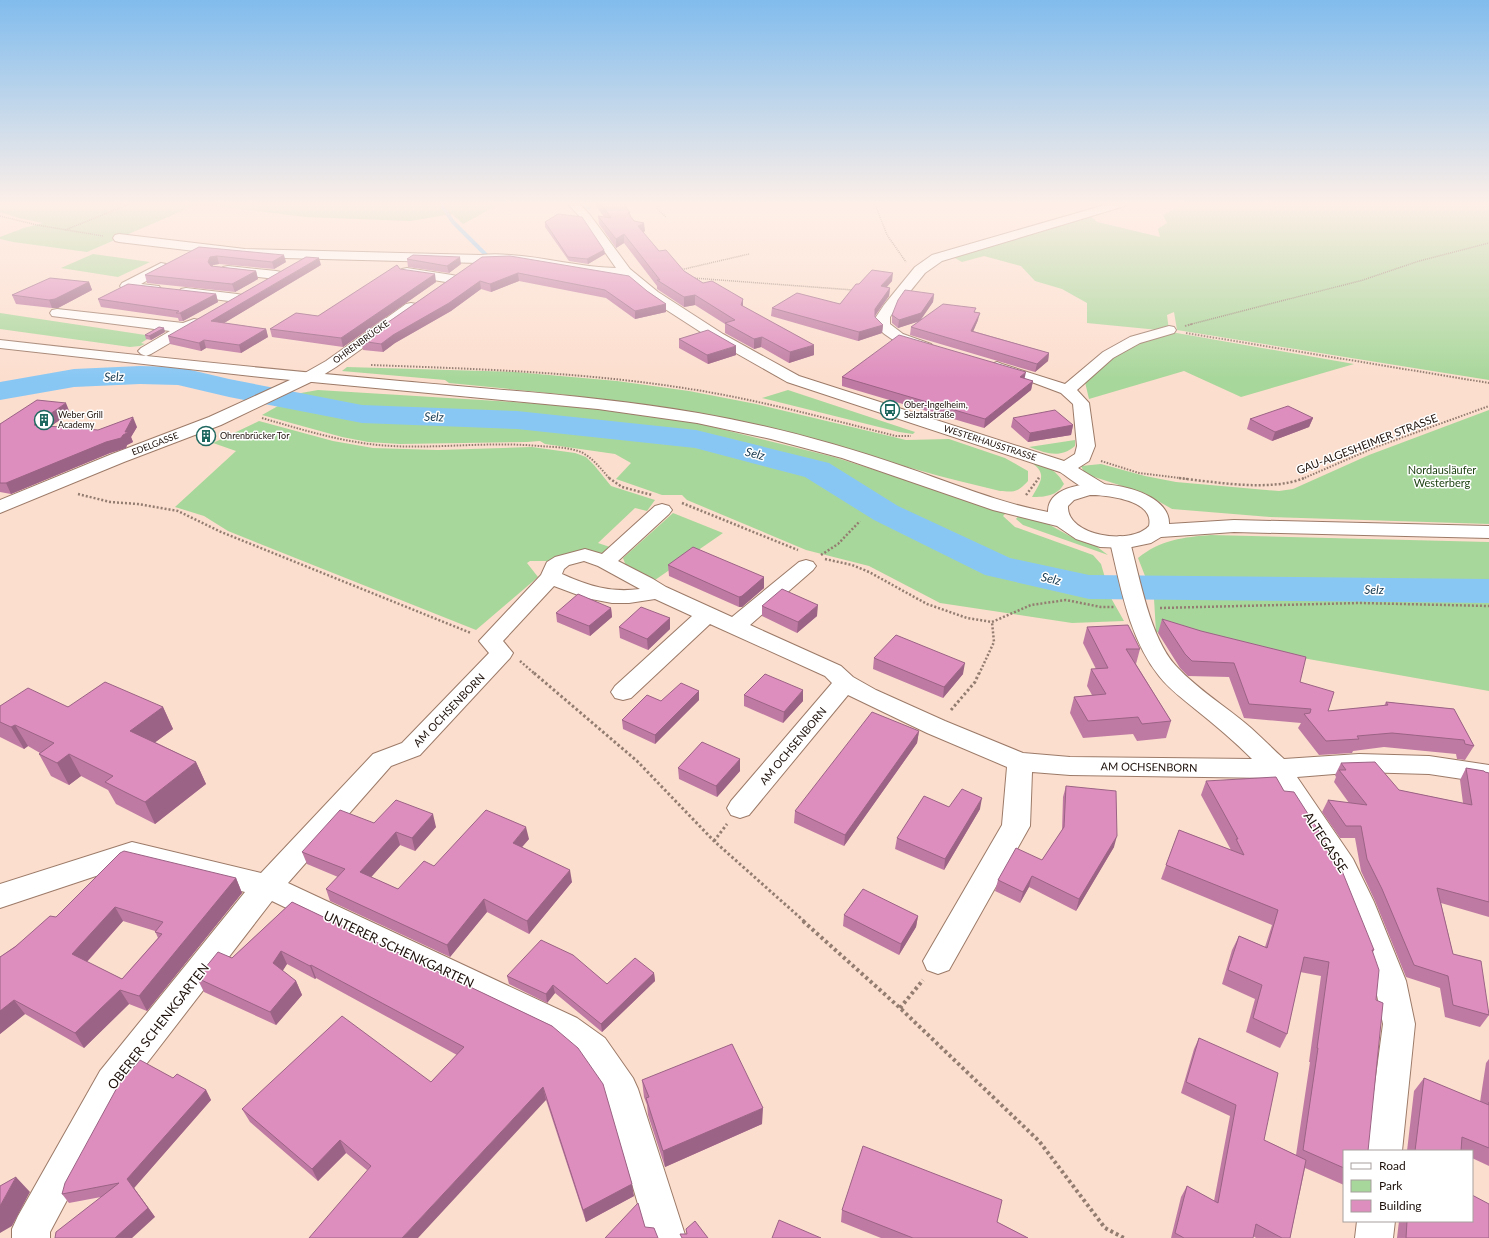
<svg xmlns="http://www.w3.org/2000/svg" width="1489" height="1238" font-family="Lato,sans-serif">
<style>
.green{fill:#a8d79b}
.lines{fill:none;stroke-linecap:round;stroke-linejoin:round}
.stream{stroke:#88c7f4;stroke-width:4}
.river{fill:#88c7f4;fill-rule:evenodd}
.minor-casing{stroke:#9c7a68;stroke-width:2}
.major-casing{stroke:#9c7a68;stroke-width:2}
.path-far4{stroke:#937d71;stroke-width:1.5;stroke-dasharray:1 1;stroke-linecap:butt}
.path-far3{stroke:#937d71;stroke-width:2;stroke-dasharray:1.5 1.5;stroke-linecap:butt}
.path-far2{stroke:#937d71;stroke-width:2.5;stroke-dasharray:2 2;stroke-linecap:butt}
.path-far1{stroke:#937d71;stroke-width:3;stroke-dasharray:2.5 2.5;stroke-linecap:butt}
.path{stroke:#937d71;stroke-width:4;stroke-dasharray:3 3;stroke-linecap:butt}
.minor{fill:#fff;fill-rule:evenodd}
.major{fill:#fff;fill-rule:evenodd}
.wall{fill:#bf7aa3;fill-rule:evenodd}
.shaded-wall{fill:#9b6385}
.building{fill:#de8ebe;stroke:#9b6385;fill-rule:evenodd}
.labels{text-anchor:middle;stroke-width:3;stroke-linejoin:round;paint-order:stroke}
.far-street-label{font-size:9px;fill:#1d100a;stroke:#fff}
.far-poi-label{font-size:9px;fill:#1d100a;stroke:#fff;text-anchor:start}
.street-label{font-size:11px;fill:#1d100a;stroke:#fff}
.park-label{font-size:11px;fill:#1f4313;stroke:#fff}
.water-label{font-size:12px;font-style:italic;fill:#13364d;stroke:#fff}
.near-street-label{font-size:13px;fill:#1d100a;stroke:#fff}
</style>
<rect width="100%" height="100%" fill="#fcdece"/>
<path class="green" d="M0,204H500L463,224L452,214L410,221L306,217L198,204L87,252L13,242L0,239V237L24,228L43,223L19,218L0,212Z
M1183,204H1489V380L1177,330L1174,312L1167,315L1169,331L1087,323V303L1062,289L1035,281L1021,266L984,256L962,262L953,257L1089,215L1097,222L1160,237L1158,229L1167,223L1163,215Z
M93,254L150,262L118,277L61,268Z
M0,313L152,336L141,343L145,344L140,346L130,347L0,329Z
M1171,332L1354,364L1241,397L1184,371L1089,399L1084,378L1113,355L1140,342Z
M347,367L515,372L617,381L689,391L756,404L906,440L949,439L1005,458L1028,471V481C1018,492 1015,492 1000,491C973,484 945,478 918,470C858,454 800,434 740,422C644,401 547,393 449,383L445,380L342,371Z
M318,390L577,406L701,424L834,457L1007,512L1003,516L1015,527L1093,555L1101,564L1111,598L1124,621L1072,623L940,603L869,566L806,550L687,500L682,495H662L616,479L631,463L615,454L545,444L540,441L527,442L400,444L368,442L342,437L262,415L301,393Z
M788,390L915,432L913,434L899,432L762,398Z
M1489,410V524L1270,517L1172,509L1144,493L1085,474L1081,466L1101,464L1145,476L1176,482L1279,491L1293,489L1369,455Z
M259,421L333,441L373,448L438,450L532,447L575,453L586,457L594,465L611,486L655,500L647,511L635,508L598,543L610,547L603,553L585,551L553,561H530L527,563L538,577L476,630L228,531L204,516L175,507L236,451L213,443Z
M1075,440V446C1060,459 1046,453 1029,447Z
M1027,460C1043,465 1056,468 1064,484C1057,496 1045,497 1032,497C1042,480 1048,472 1027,460Z
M673,513L723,533L655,580L626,566L623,558Z
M1019,515L1048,524L1077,540L1096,546L1108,555L1023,525L1016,519Z
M1211,535L1489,542V691L1156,632L1154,599L1138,558C1160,540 1184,537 1211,535Z"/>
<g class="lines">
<path class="stream" d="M441,204L453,222L486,255
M584,205L589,208"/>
<path class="river" d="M140,366L178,367L229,379L362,405L517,411L696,430L829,463L898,506L1010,558L1089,575L1489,579V603L1089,599L985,575L874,520L805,477L695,448L517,429L362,423L229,397L178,385L140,384L74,387L0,400V382L74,369Z"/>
<defs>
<path id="minor" d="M568,204H580L590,215L630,269L658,292L723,334L799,376L1064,461L1075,454L1077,446L1073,404L1061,393L1029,381L992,370L989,367L992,364L997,362L1002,364L1065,384L1103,352L1130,337L1169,326L1174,327L1176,330L1174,333L1140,343L1113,358L1077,390L1089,403L1095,446L1089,461L1078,468L1106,485L1108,489L1106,493C1090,497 1073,480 1060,472L787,382L713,340L648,298L622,276L582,273L511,262L480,263L245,257L119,242L115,241L113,238L115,235L119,234L245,249L480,255C526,251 570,267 616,268L582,219Z
M1108,204H1126L1125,206L942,261L925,273L895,310L890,317V324L903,334L931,344L934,347L931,350C916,354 884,338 876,325V317L884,305L915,267L932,255Z
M161,263L166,264L167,267L166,270L141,284L159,286L161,289L159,292C148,295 133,292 122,289L120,286L122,283Z
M228,266L276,271L281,272L283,275L281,278L276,279L223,273L221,270L223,267Z
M407,268L452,275L457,276L459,279L457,282L452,283L402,275L400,272L402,269Z
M186,288L237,294L242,295L244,298L242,301L237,302L181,295L179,292L181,289Z
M411,303L416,304L418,307L416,310L336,367L315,380L221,425L124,462L0,513V500L112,454L209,417L303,374L326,361L406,304Z
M57,309L183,323L194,319L199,320L201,323L199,326L151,354L146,356L141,354L138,351L141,348L170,331L52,316L50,313L52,310Z
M662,504L669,506L672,510L669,514L618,561L653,579L666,587L732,617L799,562L806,560L813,562L816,566L813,570L750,625L841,666L853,677L876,690L945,721L1023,753L1070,757L1252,759C1234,741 1215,725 1195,709C1183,699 1169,689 1159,676C1129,638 1121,588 1110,542L1113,538L1120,536L1127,538L1130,542C1140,579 1150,638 1176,666C1198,690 1227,707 1251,728C1262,738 1273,749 1284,759L1359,754L1429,756L1489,765V783L1429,774L1359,772L1297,777L1353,859L1374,902L1406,981L1415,1024L1402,1151H1366L1383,1024L1374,981L1344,902L1331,872L1271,778L1070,775L1032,772L1030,826L949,970L938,974L927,970L923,961L1002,825L1007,767L927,733L848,695L749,815L740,818L731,815L727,808L731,801L832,683L825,676L710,624L631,698L623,700L615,698L611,692L615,686L692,616L655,599L629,603H612L586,598L554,586L503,641L513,653L510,658L420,755L391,766L288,883L577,1018L605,1038L633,1078L638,1089L686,1238H648L606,1096L581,1060L555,1038L272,901L124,1093L50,1232V1238H12V1229L18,1216L100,1071L245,892L132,864L0,908V884L132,842L261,873L373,754L402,743L489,653L479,641L541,575L547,562L555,557L585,549L602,554L655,506ZM584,561L598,566L640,589C611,593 588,586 562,574L564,569L569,565Z
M1357,1221H1395L1393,1238H1355Z"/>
<path id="major" d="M0,340C133,355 266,369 400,381C499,390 600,396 698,413C768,425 838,444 905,467C952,483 999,503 1048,512C1047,467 1171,480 1169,524L1234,520L1489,526V538L1234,532L1161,537L1151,543L1127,548L1100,547L1076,539L1057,526L993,510L842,458L771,439L697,423L598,409L270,378L0,348ZM1090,495C1107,495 1155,500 1149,526C1131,546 1066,536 1068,506L1074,500Z"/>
</defs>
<use href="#minor" class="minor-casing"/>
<use href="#major" class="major-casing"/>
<path class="path-far4" d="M658,204L657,209L666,217
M875,204L887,235L906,262
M0,216L37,225L103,236
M65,230L130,204
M680,270L749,254
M693,278L853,290
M1188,325L1363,280L1419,261L1489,243"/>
<path class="path-far3" d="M1185,326L1192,324
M1186,333L1489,383
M371,365C478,369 584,372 690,389C760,400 828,419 896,436H911
M262,418C300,429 338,441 378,445C431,450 485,441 539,446C552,447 568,447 581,452C593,458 601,469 610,479
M1101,461L1139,473L1188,479
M1038,479L1039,477
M1302,479L1376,447L1489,406"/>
<path class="path-far2" d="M609,478L622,487L652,495
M1179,478C1215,482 1271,492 1304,478
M78,494L110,502L138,504L178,511L221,532L471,633
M1026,495L1039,478
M682,503L798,550
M821,555L838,544L860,521
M825,559L852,565L869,572L927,604L967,618L992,622L1031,605L1066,600L1101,607H1115
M1160,608L1359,603L1489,606
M520,661L535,674
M979,674L994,642L992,622"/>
<path class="path-far1" d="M534,673L637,761L714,841L805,922
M951,710L975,682L979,673
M714,841L727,824"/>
<path class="path" d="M803,921L900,1008L1039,1141L1105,1228L1124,1238
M900,1008L923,980"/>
<use href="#minor" class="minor"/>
<use href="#major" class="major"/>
</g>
<path class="wall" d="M595,204H624L630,213L631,217L645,231L643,232L659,251L684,271L703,283L743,299V306L814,355L789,363L761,347L754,349L725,333V324L695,305L684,307L657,289V286L624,243L616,248L599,224L598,216L604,217Z
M545,222L604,250L605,254L588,264L569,261L545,227Z
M199,247L286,262L274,269L219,264L213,265L212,266L256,271L258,279L235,292L147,283L145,275Z
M482,257L647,291L666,304V312L635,319L606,298L519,281L491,292L481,289L451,311L395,343L383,352L363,350L361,341Z
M407,259L461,264L449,273L408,267Z
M321,265L224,323L266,329L268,337L241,353L206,348L201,351L170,344L168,336Z
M400,269L436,282L343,347L272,337L270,329L318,316Z
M892,281L887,287L890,288L889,296L875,316V317L883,325L882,333L858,341L771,316L772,308L840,304L859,284Z
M89,282L92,290L58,308H52L16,304L12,295Z
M216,294L218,302L183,321H179L178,318L101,307L98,299Z
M934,294L933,302L920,320L976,312L978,320L973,331L1049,353L1048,361L1035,372L910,335L911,327L919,321L898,328L892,323V315Z
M165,332L151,340L146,339L145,335Z
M679,339L736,355L708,364L679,348Z
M842,377L1025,379L1033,381L1031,390L984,428L842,386Z
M70,413L51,426L98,430L137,427L131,437L133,442L127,445L126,448L110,453L11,494L0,492V424Z
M1013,418L1073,425L1071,435L1028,442L1011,427Z
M1313,418L1309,427L1272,441L1247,429L1250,419Z
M668,565L764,577V588L742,607H739L669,576Z
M762,606L817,616L797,633L762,616Z
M611,608L612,617L590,636L557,622L556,613Z
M670,618V629L648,650L620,638L619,627Z
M1162,619L1300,682L1328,711L1384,706L1386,702L1454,709L1474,746L1465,760L1457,759L1456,754L1384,747L1353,751L1352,753L1319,755L1298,728L1301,723L1244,718L1229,677L1188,676L1180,668L1158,633Z
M1087,627L1140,649L1136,664L1171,721L1166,738L1137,741L1133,734L1083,738L1070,713L1074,697L1092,695L1087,686L1091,669H1096L1083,643Z
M874,658L963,674L943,698L873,669Z
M699,691V700L655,744L623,729L622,720L661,701Z
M744,695L803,701L783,723L744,706Z
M0,706L163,707L173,729L155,742L196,762L206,784L155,824L116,804L108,790L81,776L69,785L51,776L39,754L40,753L28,746L24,749L0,737Z
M919,731L917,743L844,846L794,823L795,811Z
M1341,763L1399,790L1463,803L1460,780L1466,768L1489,773V917L1441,903L1453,954L1489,1015L1480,1027L1445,1017L1440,988L1406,977L1375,901L1361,871L1355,838H1340L1322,812L1328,800L1349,803L1334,782L1336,777L1335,775Z
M678,768L740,771L717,797L679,779Z
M1206,781L1374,950L1373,952L1344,1151V1185L1305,1168L1290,1238H1256L1253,1236V1238H1171L1181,1197L1187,1186L1214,1201L1230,1116L1181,1093L1194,1049L1199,1038L1264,1140L1296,1155L1310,1062H1309L1321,976L1300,972L1287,1034L1280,1048L1246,1032L1255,999L1222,984L1232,950L1239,936L1265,947L1272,925L1161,879L1179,830L1231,850L1201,795Z
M1066,786L1114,847L1076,911L1029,887L1020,903L995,891L998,880L1042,860L1062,831L1063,797Z
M949,807L980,809L944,870L895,849L897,838Z
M374,823L436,827L415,851L400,845L371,877L398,889L434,866L529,839L522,847L572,882L529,934L487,912L450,957L330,901L326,889L338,877L307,864L302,852Z
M236,878L242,893L147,1011L129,1004L84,1048L25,1014L0,1034V957L56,917ZM123,921L155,931L158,938L122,979L87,962Z
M292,902L552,1026L634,1196L586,1222L546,1100L367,1170L346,1153L318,1181L250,1122L242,1109L431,1082L457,1055L316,978L315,979L287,964L282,971L296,981L302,995L276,1025L204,992L197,978L232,958Z
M844,915L918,916L916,927L899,955L843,926Z
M654,973L655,981L602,1032L555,993L547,1003L509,984L507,976L607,984Z
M1489,1059V1166L1472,1158V1151H1407L1414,1091L1424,1078L1480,1102L1486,1063Z
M173,1078L206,1090L211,1100L134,1188L155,1217L101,1197L69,1203L62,1194Z
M642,1080L762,1124L665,1167L648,1115L647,1105L644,1097Z
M842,1210L997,1222L1028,1238H881L841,1222Z
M1399,1221H1472L1489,1238H1397Z"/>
<path class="shaded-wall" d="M644,223L645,231L639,235L638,226Z
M624,234V243L616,248V239Z
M604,250L605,254L588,264L587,259Z
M284,255L286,262L274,269L272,262Z
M217,256L219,264L213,265L211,270L208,262L210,257Z
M460,257L461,264L449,273L447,266Z
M319,258L321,265L214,329L211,321Z
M256,271L258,279L235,292L232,284Z
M518,273L519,281L491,292L490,284Z
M893,273L892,281L880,294L881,286Z
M435,274L436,282L343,347L341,338Z
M480,281L481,289L451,311L395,343L383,352L381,344L393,335Z
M89,282L92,290L58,308H52L49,300Z
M890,288L889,296L874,317L875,309Z
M216,294L218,302L183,321L180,313Z
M934,294L933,302L920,321L898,328L899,320Z
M695,295V305L684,307V297Z
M743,299V309L741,305Z
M666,304V312L635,319V311Z
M980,313L978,320L970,339L971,331Z
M883,325L882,333L858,341L859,332Z
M164,328L165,332L151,340L149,336Z
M266,329L268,337L241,353L239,345Z
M762,337L761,347L754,349V339Z
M204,340L206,348L201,351L199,343Z
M814,345V355L789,363L790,352Z
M736,346V355L708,364L707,355Z
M1049,353L1048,361L1035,372L1037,364Z
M1026,372L1024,381L1020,377Z
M1033,381L1031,390L984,428L985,419Z
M66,403L70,413L38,435L34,425Z
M133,417L137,427L131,437L133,442L127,445L126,448L110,453L11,494L6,483L125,432Z
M1313,418L1309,427L1272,441L1275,432Z
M1073,425L1071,435L1028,442L1030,433Z
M764,577V588L742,607H739V597Z
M818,605L817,616L797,633L798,622Z
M611,608L612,617L590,636L589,626Z
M670,618V629L648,650L647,639Z
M965,663L963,674L943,698L944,687Z
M803,690V701L783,723L784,712Z
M699,691V700L655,744V735Z
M163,707L173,729L141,753L130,731Z
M15,725L28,746L24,749L11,727Z
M919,731L917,743L844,846L845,835Z
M69,754L81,776L69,785L57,763Z
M740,759V771L717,797L716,786Z
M196,762L206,784L155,824L145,802Z
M982,798L980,809L944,870L945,859Z
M433,814L436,827L415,851L412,838Z
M526,827L529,839L515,855L513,843Z
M396,832L400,845L364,885L360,872Z
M1117,836L1114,847L1076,911L1079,899Z
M570,870L572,882L529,934L527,921Z
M1032,876L1029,887L1020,903L1023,892Z
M236,878L242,893L147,1011L139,996Z
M484,899L487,912L450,957L447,945Z
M115,907L123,921L81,968L72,954Z
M918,916L916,927L899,955L901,944Z
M281,951L287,964L279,977L273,963Z
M311,965L316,978L315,979L310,966Z
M654,973L655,981L602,1032L601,1024Z
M296,981L302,995L276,1025L270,1012Z
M553,985L555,993L547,1003L546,994Z
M120,990L129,1004L84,1048L75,1033Z
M14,1000L25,1014L0,1034V1011Z
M543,1087L546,1100L418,1238H402Z
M206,1090L211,1100L134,1188L155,1217L132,1238H115L127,1179Z
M763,1108L762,1124L665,1167L663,1151Z
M340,1140L346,1153L318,1181L312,1169Z
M16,1177L30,1192L12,1226L0,1233V1206Z
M632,1184L634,1196L586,1222L583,1210Z"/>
<path class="building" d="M601,204H624L630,213H628L634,221L644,223L638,226L659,251L666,250L684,271L703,283L712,281L743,299L741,305L814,345L790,352L762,337L754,339L725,323L735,320L695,295L684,297L657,280H660L624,234L616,239L598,216L611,218Z
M558,214L582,217L604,250L587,259L568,257L545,222Z
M199,247L284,255L272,262L217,256L210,257L208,262L211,266L256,271L232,284L145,275Z
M413,255L460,257L447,266L407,259Z
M510,256L629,276L647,291L666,304L635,311L605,290L518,273L490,284L480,281L449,303L393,335L381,344L361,341L482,257Z
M306,257L319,258L211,321L266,329L239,345L204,340L199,343L168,336Z
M397,265L400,269L435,274L341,338L270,329L296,313L318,316Z
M872,270L893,273L881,286L890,288L875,309V317L883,325L859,332L772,308L797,293L840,304L856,284H859Z
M50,278L89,282L55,299L49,300L12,295Z
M128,284L216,294L180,313H176L179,311L98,299Z
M905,290L934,294L921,313L899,320L892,315L898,300Z
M943,304L976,308L974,312L980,313L971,331L1049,353L1037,364L911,327Z
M159,327L164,328L149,336L145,335Z
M708,330L736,346L707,355L679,339Z
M899,335L1026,372L1020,377L1033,381L985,419L842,377Z
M37,400L66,403L34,425L98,430L133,417L125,432H129L123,435L121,438L106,442L6,483H0V424Z
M1288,406L1313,418L1275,432L1250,419Z
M1055,410L1073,425L1030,433L1013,418Z
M693,547L764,577L742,596L739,597L668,565Z
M782,589L818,605L798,622L762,606Z
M578,594L611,608L589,626L556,613Z
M641,607L670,618L647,639L619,627Z
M1162,619L1201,631L1306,657L1300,682L1334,692L1328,711L1388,705L1386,702L1454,709L1474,746L1465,744L1464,740L1392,733L1357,736L1359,739L1326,741L1304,714L1310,713L1311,709L1249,704L1234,663L1192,661L1185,654Z
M1128,625L1140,649H1126L1171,721L1142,724L1138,717L1088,721L1074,697L1106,694L1091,669L1108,668L1087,627Z
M896,635L965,663L944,687L874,658Z
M765,674L803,690L784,712L744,695Z
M105,682L163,707L130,731L196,762L145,802L105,782L113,776L69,754L57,763L39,754L54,743L15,725L11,727L0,722V706L28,688L68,707Z
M681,683L699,691L655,735L622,720L647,695L661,701Z
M872,712L919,731L845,835L795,811Z
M702,742L740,759L716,786L678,768Z
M1375,762L1399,790L1472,805L1466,768L1484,771L1485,772L1489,773V902L1437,888L1453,954L1481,961L1489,1015L1453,1005L1448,976L1414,965L1382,889L1367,859L1361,826H1346L1328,800L1367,805L1339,770H1346L1341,763Z
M1276,777L1284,791L1294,792L1338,861L1374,950H1372L1379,970L1376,1000L1383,1003L1368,1151H1344V1168L1303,1150L1318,1048H1317L1329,962L1304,957L1287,1034L1253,1018L1262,985L1228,970L1239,936L1267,948L1278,910L1166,865L1179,830L1244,855L1236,839H1238L1206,781Z
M1066,786L1116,791L1117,836L1079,899L1032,876L1023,892L998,880L1016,848L1042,860L1064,827Z
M962,789L982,798L945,859L897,838L924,796L949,807Z
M396,800L433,814L412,838L396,832L360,872L398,889L424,861L434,866L486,810L526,827L513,843L570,870L527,921L484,899L447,945L326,889L345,869L302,852L340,810L374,823Z
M124,851L236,878L139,996L120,990L75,1033L14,1000L0,1011V957L15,947L50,916L56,917L120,853ZM115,907L163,922L155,932L162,934L122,979L72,954Z
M863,889L918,916L901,944L844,915Z
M292,902L552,1026L578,1048L603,1084L632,1184L583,1210L543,1087L402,1238H309L371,1166L340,1140L312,1169L242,1109L342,1016L431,1082L464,1047L311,965L310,966L281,951L273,963L296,981L270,1012L197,978L218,952L232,958Z
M541,940L573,955L607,984L635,958L654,973L601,1024L553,985L546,994L507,976Z
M1199,1038L1278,1073L1264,1140L1306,1160L1290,1238H1282L1256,1224L1253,1238H1184L1175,1233L1187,1186L1218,1203L1236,1105L1186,1082Z
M732,1044L763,1108L663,1151L646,1098L649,1097L642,1080Z
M140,1060L173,1078L177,1074L206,1090L127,1179L148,1208L115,1238H55L56,1232L119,1183L62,1194L65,1183L119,1084Z
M1424,1078L1489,1105V1102V1148L1462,1137L1461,1151H1415Z
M863,1146L1002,1200L997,1222L1028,1238H913L842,1210Z
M16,1177L0,1206V1186Z
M1472,1195L1489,1204V1238H1406L1407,1221H1472Z
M638,1203L645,1227L654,1228L658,1238H605Z
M779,1220L821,1238H772Z
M695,1221L708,1238H682L680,1234H687L686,1229Z"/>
<linearGradient id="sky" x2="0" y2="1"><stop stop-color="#81bced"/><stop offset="0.54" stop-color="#fef0e9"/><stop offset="1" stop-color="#fef0e9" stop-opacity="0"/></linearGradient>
<rect width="1489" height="378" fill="url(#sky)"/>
<defs>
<symbol id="bus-ring" viewBox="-11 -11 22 22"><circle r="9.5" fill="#fff" stroke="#1f6860" stroke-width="1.5"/><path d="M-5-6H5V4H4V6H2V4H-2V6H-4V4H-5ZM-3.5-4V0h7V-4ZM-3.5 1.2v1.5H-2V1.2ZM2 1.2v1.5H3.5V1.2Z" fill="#1f6860"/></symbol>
<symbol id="building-ring" viewBox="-11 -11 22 22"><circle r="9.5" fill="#fff" stroke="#1f6860" stroke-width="1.5"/><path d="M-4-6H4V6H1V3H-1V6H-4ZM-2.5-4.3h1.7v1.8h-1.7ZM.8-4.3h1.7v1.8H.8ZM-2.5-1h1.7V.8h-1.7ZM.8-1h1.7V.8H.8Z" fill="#1f6860"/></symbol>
</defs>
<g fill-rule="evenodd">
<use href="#bus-ring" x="879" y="399" width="22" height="22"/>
<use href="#building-ring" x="33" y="409" width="22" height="22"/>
<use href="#building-ring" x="195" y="425" width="22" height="22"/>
</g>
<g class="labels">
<g class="far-street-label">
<text transform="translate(361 342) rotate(-36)" y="3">OHRENBRÜCKE</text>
<text transform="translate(990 443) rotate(18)" y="3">WESTERHAUSSTRASSE</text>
<text transform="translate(155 444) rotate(-21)" y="3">EDELGASSE</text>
</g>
<g class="far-poi-label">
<text x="904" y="408">Ober-Ingelheim,<tspan x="904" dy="10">Selztalstraße</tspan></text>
<text x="58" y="418">Weber Grill<tspan x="58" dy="10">Academy</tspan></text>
<text x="220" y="439">Ohrenbrücker Tor</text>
</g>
<g class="street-label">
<text transform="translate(1367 444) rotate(-21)" y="4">GAU-ALGESHEIMER STRASSE</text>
<text transform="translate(449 710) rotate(-46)" y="4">AM OCHSENBORN</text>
<text transform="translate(793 746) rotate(-50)" y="4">AM OCHSENBORN</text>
<text transform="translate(1149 767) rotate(1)" y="4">AM OCHSENBORN</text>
</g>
<g class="park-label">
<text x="1442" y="474">Nordausläufer<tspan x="1442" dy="13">Westerberg</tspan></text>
</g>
<g class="water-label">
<text transform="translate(114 377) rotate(-1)" y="4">Selz</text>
<text transform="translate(434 417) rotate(2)" y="4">Selz</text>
<text transform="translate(755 454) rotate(14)" y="4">Selz</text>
<text transform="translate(1051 579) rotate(13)" y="4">Selz</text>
<text transform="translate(1374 590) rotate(1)" y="4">Selz</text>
</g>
<g class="near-street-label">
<text transform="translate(1326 842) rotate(57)" y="5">ALTEGASSE</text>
<text transform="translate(399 949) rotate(25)" y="5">UNTERER SCHENKGARTEN</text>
<text transform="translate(158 1026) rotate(-52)" y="5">OBERER SCHENKGARTEN</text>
</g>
</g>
<rect x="1343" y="1150" width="130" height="72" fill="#ffffff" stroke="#a59f9d"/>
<rect x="1351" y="1163" width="20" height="6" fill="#ffffff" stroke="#a59f9d"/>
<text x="1379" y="1170" font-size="12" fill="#1d100a">Road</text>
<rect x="1351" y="1180" width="20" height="12" fill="#a8d79b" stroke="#a59f9d"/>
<text x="1379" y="1190" font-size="12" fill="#1d100a">Park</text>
<rect x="1351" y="1200" width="20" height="12" fill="#de8ebe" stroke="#a59f9d"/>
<text x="1379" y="1210" font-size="12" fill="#1d100a">Building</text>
</svg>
